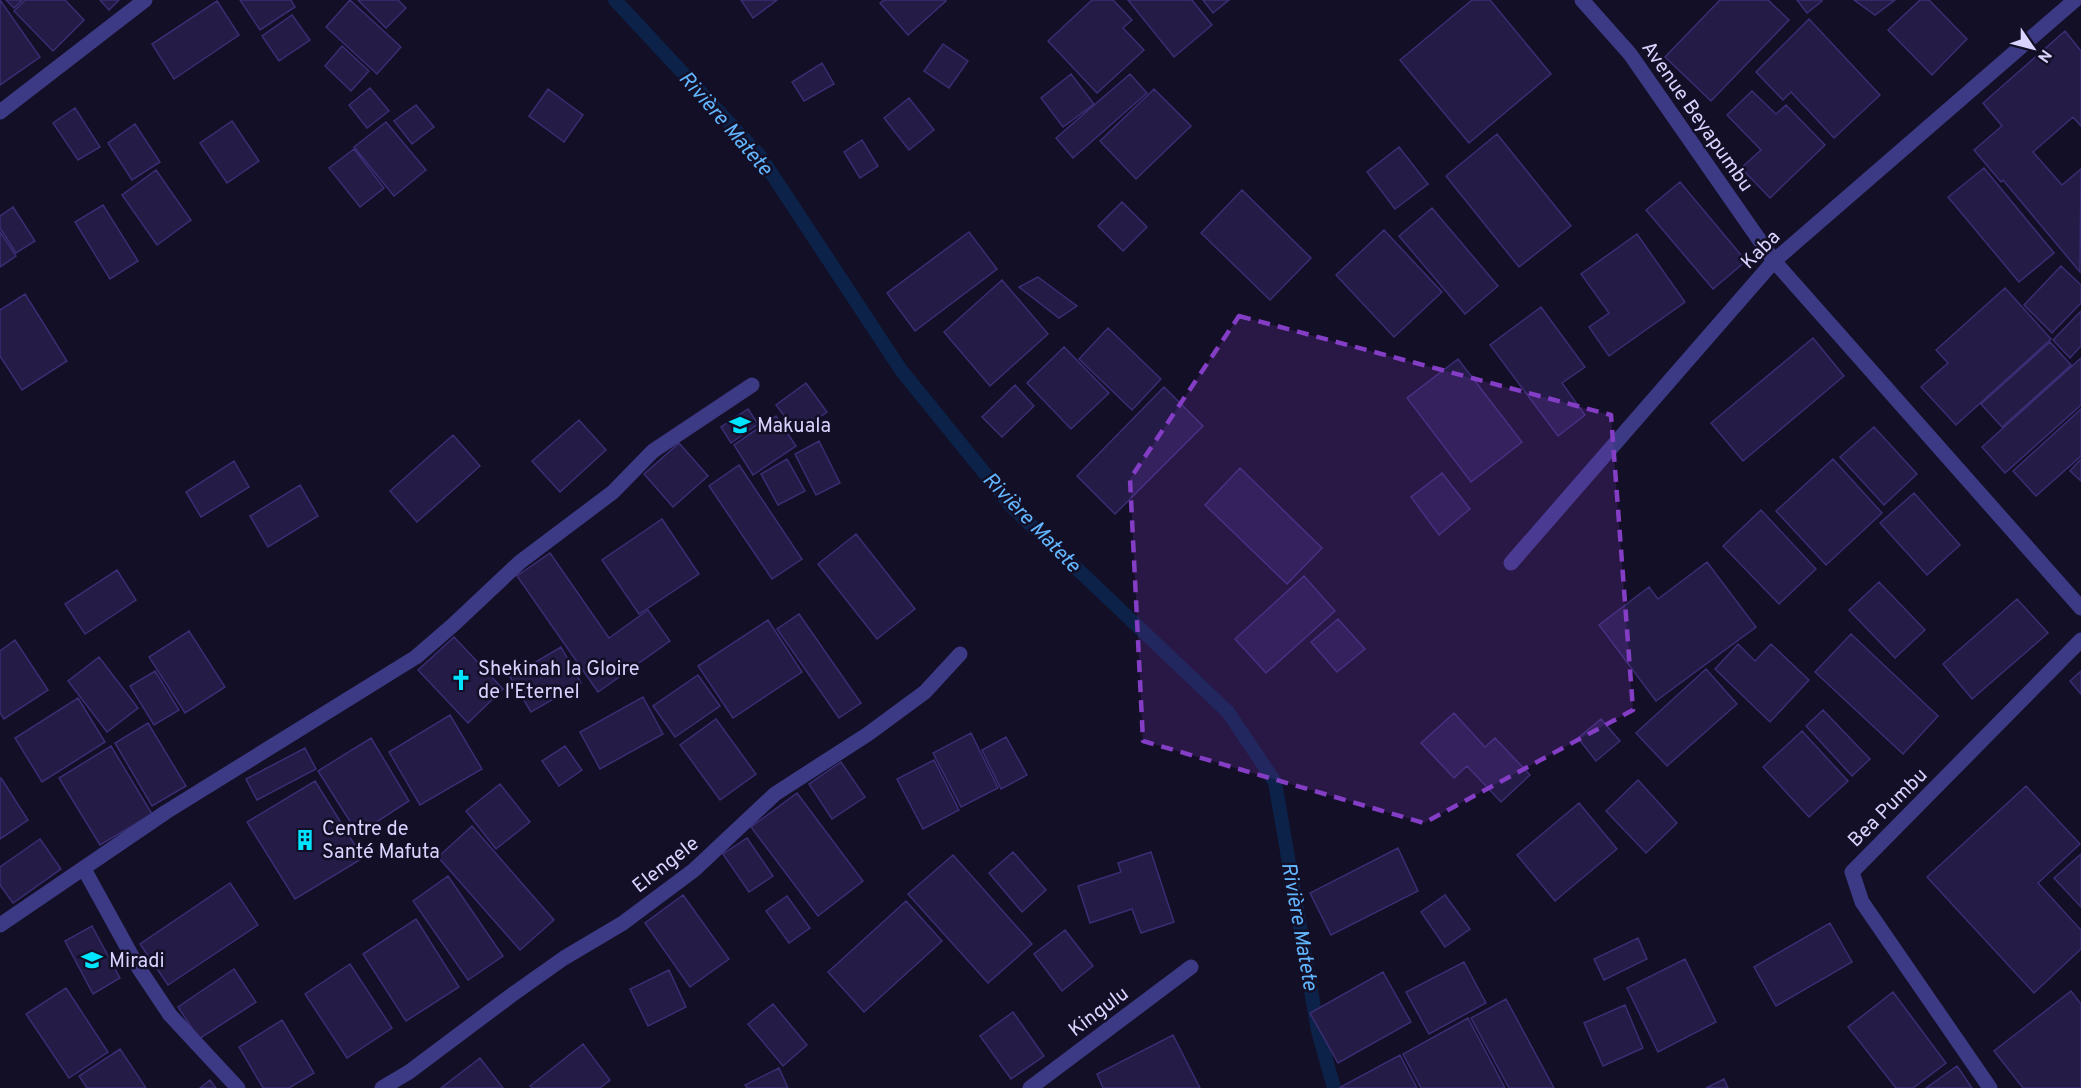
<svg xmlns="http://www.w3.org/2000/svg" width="2081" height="1088" font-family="Overpass,sans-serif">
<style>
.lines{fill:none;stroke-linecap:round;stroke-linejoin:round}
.stream{stroke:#0c2248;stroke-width:14}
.building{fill:#241b47;stroke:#3b2d73;stroke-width:1.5}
.street{stroke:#3d3a85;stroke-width:15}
.marked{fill:#843dc5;fill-opacity:0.2;stroke:#843dc5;stroke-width:4.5;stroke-dasharray:12 8;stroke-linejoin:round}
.labels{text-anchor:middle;stroke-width:5;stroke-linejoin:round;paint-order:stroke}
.street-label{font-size:20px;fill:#d9d4ff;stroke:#130f26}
.poi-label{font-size:20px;fill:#d9d4ff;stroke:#130f26;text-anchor:start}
.water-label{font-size:21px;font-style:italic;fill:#62b6ff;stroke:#130f26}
</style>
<rect width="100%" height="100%" fill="#130f26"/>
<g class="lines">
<path class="stream" d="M615,0L760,156L901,370L1012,507L1228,712L1275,782L1318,1031L1334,1088"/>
</g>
<path class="building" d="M0,0L40,57L0,85Z
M6,0H22L14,8Z
M25,0H65L84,20L53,51L14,11Z
M100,0H119L109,10Z
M240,0H291L295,7L260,30Z
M350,0L401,47L377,74L326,27Z
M358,0H398L406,8L386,28Z
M741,0H777L753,18Z
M884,0H945L946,1L908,35L880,3Z
M1092,0H1113L1132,20L1123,28L1144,50L1097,93L1048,41Z
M1128,0H1192L1212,25L1174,57Z
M1203,0H1229L1213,13Z
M1472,0H1490L1551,74L1469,143L1400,60Z
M1720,0H1768L1789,20L1711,101L1665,57Z
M1797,0H1822V1L1807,13Z
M1854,0H1895L1875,15Z
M1920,0H1929L1967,39L1932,75L1888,30Z
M217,1L239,35L174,79L152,44Z
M292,15L310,40L279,61L262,36Z
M1809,19L1880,95L1834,138L1791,92L1783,100L1756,72Z
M2065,31L2081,51V126L2073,117L2033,152L2062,185L2081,169L2080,272L2003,180L2001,182L1974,150L2002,126L1983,103Z
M943,44L968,61L949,88L924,71Z
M342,46L369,71L351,91L325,66Z
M822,63L834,84L804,101L792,82Z
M1071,74L1094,104L1063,127L1041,98Z
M1130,74L1147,93L1073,158L1056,138Z
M370,88L389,111L367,128L349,105Z
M548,89L583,115L564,142L529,116Z
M1154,89L1191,126L1136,179L1100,141Z
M1752,91L1776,114L1786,105L1825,145L1770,198L1741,168L1761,150L1727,115Z
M909,98L934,130L909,150L884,118Z
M416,105L434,127L412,144L394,121Z
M75,108L100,147L78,160L53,123Z
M232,121L259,161L227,183L200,143Z
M386,122L426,170L394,196L354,147Z
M135,124L160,162L132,180L108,143Z
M1497,134L1571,226L1519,267L1446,176Z
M862,140L878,166L860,178L844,152Z
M1399,147L1428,184L1395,209L1367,172Z
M354,149L384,188L360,207L329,168Z
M1984,168L2054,253L2019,282L1948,197Z
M156,170L191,220L157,245L122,195Z
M1680,182L1746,261L1713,289L1646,210Z
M1242,190L1311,258L1270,300L1201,233Z
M1122,202L1147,227L1123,251L1098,226Z
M103,205L138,261L110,279L75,222Z
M13,207L35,241L16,253L0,228V216Z
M1432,208L1498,286L1465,314L1399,236Z
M1384,230L1442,292L1394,337L1336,275Z
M0,232L16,256L0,267Z
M969,232L997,269L915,331L887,293Z
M1637,234L1685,302L1609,356L1589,327L1609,313L1581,274Z
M2061,266L2081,285V303L2052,333L2024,305Z
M1038,277L1077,306L1059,318L1019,287Z
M1002,280L1048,334L990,386L944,332Z
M2005,288L2051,339L1956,425L1921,387L1948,363L1936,350Z
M25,294L67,361L22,390L0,356V310Z
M1541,307L1585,367L1562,383L1585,415L1558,436L1490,345Z
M2081,311V346L2070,358L2053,340Z
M1108,328L1161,379L1132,410L1079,359Z
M1813,338L1844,376L1743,461L1711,423Z
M2050,342L2071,365L2002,427L1981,404Z
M1064,347L1109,393L1071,429L1027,383Z
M2081,358V405L2005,473L1982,447Z
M1458,359L1522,442L1471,482L1407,398Z
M806,383L827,412L797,433L776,405Z
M1015,385L1034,406L1002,437L982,417Z
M1164,387L1203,426L1115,514L1077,476Z
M748,409L758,424L731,443L721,427Z
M2081,409V456L2036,496L2013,471Z
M776,416L796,446L753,475L734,445Z
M579,420L606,450L560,492L532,461Z
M1874,427L1917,474L1884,505L1840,457Z
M453,435L480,466L417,522L390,491Z
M819,441L840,483L816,495L795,454Z
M679,443L708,476L673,507L644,474Z
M787,459L805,491L778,505L761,474Z
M1833,459L1882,513L1826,565L1776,511Z
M2081,459V481L2070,471Z
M234,461L249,487L201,517L186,492Z
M739,465L802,559L772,579L709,486Z
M1240,468L1322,548L1287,584L1205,505Z
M1442,473L1470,509L1439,535L1411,497Z
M300,485L318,516L268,547L250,516Z
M1914,493L1960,545L1927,575L1880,523Z
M1761,510L1816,569L1779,604L1723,546Z
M662,519L699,574L639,614L602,560Z
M856,534L915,609L877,639L818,564Z
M550,553L609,638L648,610L670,641L598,692L517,576Z
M1707,562L1756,627L1656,701L1599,625L1649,587L1658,599Z
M117,570L136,600L85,634L65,604Z
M1304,576L1335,611L1266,673L1235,639Z
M1879,582L1925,630L1895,658L1849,610Z
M2017,599L2048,633L1972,699L1943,664Z
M799,614L861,703L839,718L777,629Z
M1338,619L1365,649L1337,672L1311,642Z
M768,620L802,672L733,718L698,666Z
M189,631L225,687L185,713L149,657Z
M1851,634L1938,716L1903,754L1815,672Z
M454,637L503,689L468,723L418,670Z
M15,640L48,690L4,719L0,713V651Z
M1738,644L1755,661L1771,644L1809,680L1770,722L1715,669Z
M561,647L581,683L531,712L510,677Z
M99,657L138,708L107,732L68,681Z
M1706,669L1737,704L1667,766L1636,733Z
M155,671L179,710L154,725L130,686Z
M2081,671V694L2070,681Z
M698,675L720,706L675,737L653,706Z
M643,697L663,734L600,769L580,732Z
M78,698L105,742L42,782L15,738Z
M1823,710L1870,759L1852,776L1806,726Z
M1454,713L1485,747L1495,738L1530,775L1501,802L1467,766L1454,778L1421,743Z
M450,715L482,769L420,805L389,752Z
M716,719L756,774L720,800L680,745Z
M1601,719L1620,741L1596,761L1578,738Z
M148,723L186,786L152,806L115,743Z
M1802,731L1848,781L1809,817L1763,767Z
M971,733L998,788L961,807L933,753Z
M1006,737L1027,775L1001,789L982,750Z
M371,738L409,801L358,834L318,771Z
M111,746L152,814L100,845L59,778Z
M565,746L582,770L559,786L542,761Z
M305,748L316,769L257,800L246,779Z
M934,760L959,810L923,829L897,779Z
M841,762L865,797L832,819L809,784Z
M1,778L28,820L0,839V779Z
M1638,780L1677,823L1646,853L1606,811Z
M315,781L363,858L295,899L247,822Z
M500,784L530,822L496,849L466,811Z
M2026,786L2080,844L2038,883L2081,930V949L2034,993L1927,877Z
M797,793L863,881L818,916L751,827Z
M1579,803L1617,849L1555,901L1517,855Z
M472,826L554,920L520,950L438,857Z
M747,838L773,876L749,892L723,854Z
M40,839L61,869L13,903L0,885V867Z
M1398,848L1418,891L1331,935L1310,893Z
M1013,852L1046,890L1022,912L989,873Z
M1151,852L1174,922L1141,933L1132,909L1090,923L1078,886L1121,872L1118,863Z
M2081,854V907L2054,878Z
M953,855L1032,944L988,983L908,894Z
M448,876L503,956L468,980L413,901Z
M230,883L258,925L168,985L140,944Z
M683,895L729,959L690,987L645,923Z
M1445,895L1470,929L1445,947L1421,912Z
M787,896L810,928L789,943L766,911Z
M906,901L942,941L864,1012L828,972Z
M416,919L459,987L406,1021L363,954Z
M1830,923L1852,962L1776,1006L1754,967Z
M92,926L120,978L93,994L65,941Z
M1065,930L1093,966L1062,991L1034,954Z
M1638,938L1647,959L1604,980L1594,959Z
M1685,959L1716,1022L1658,1052L1627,988Z
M1464,962L1486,1003L1429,1034L1406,992Z
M350,964L392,1028L347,1058L305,994Z
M234,969L256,1002L199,1039L178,1007Z
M669,970L686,1007L648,1026L630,989Z
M1383,972L1411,1022L1338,1063L1310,1013Z
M66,988L108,1052L69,1078L26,1014Z
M2071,991L2081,1004V1088H2023L1994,1051Z
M1893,992L1946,1063L1913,1088H1896L1848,1027Z
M1506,999L1554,1088H1509L1471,1018Z
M773,1004L807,1045L783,1066L748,1024Z
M1625,1005L1643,1048L1603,1066L1584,1023Z
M1013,1012L1044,1056L1011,1079L980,1036Z
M1468,1018L1505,1088H1421L1403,1054Z
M282,1020L314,1073L289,1088H263L239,1047Z
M1173,1035L1200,1088H1103L1097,1074Z
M583,1044L610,1080L600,1088H532L530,1086Z
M120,1049L146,1088H87L79,1076Z
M1400,1055L1417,1088H1339Z
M480,1058L503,1088H441Z
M1957,1066L1972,1088H1926Z
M779,1068L788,1088H747L745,1085Z
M1724,1079L1728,1088H1706Z
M210,1080L216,1088H200Z"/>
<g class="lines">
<path class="street" d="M1582,0L1630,54L1774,261L2081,608
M0,112L145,0
M1511,563L1774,261L2075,0
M84,869L138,967L170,1015L238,1088
M0,925L166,812L416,657L453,625L520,562L613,492L653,451L752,385
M382,1088L409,1072L509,997L564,958L623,923L694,870L775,794L868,734L925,692L960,654
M1030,1088L1191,967
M1990,1088L1862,902L1852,872L2081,640"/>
</g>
<path class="marked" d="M1239,316L1611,415L1633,710L1424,823L1143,741L1130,479Z"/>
<defs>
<symbol id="school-bare" viewBox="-9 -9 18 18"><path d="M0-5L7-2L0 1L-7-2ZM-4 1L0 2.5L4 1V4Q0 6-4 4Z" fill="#00e5ff" stroke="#130f26" stroke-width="2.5" paint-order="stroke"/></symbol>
<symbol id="church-bare" viewBox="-9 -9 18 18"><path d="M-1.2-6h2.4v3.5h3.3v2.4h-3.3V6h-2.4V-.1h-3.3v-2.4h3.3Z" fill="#00e5ff" stroke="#130f26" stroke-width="2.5" paint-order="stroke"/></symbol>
<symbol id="building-bare" viewBox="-9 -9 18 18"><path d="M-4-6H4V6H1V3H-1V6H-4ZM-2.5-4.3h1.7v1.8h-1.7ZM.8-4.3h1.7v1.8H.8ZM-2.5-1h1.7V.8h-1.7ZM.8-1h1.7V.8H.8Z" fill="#00e5ff" stroke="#130f26" stroke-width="2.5" paint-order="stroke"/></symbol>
</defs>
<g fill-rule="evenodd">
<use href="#school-bare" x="725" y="410" width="30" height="30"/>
<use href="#church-bare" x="446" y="665" width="30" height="30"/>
<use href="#building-bare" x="290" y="825" width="30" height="30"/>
<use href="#school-bare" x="77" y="945" width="30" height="30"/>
</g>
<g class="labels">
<g class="street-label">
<text transform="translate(1698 116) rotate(55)" y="7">Avenue Beyapumbu</text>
<text transform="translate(1760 249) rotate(-45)" y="7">Kaba</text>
<text transform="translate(1887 807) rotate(-45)" y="7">Bea Pumbu</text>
<text transform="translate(665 864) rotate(-38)" y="7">Elengele</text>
<text transform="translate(1098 1011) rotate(-37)" y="7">Kingulu</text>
</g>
<g class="poi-label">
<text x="757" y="432">Makuala</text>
<text x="478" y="675">Shekinah la Gloire<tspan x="478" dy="23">de l'Eternel</tspan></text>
<text x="322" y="835">Centre de<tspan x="322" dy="23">Santé Mafuta</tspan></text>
<text x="109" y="967">Miradi</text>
</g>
<g class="water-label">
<text transform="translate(726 123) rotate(49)" y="7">Rivière Matete</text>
<text transform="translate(1032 522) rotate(46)" y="7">Rivière Matete</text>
<text transform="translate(1300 926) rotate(80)" y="7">Rivière Matete</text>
</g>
</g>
<g transform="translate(2033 48) rotate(125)" stroke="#130f26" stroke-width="4.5" paint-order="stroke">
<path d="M0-4.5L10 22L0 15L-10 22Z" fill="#d9d4ff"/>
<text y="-9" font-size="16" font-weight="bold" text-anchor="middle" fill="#d9d4ff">N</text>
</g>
</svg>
